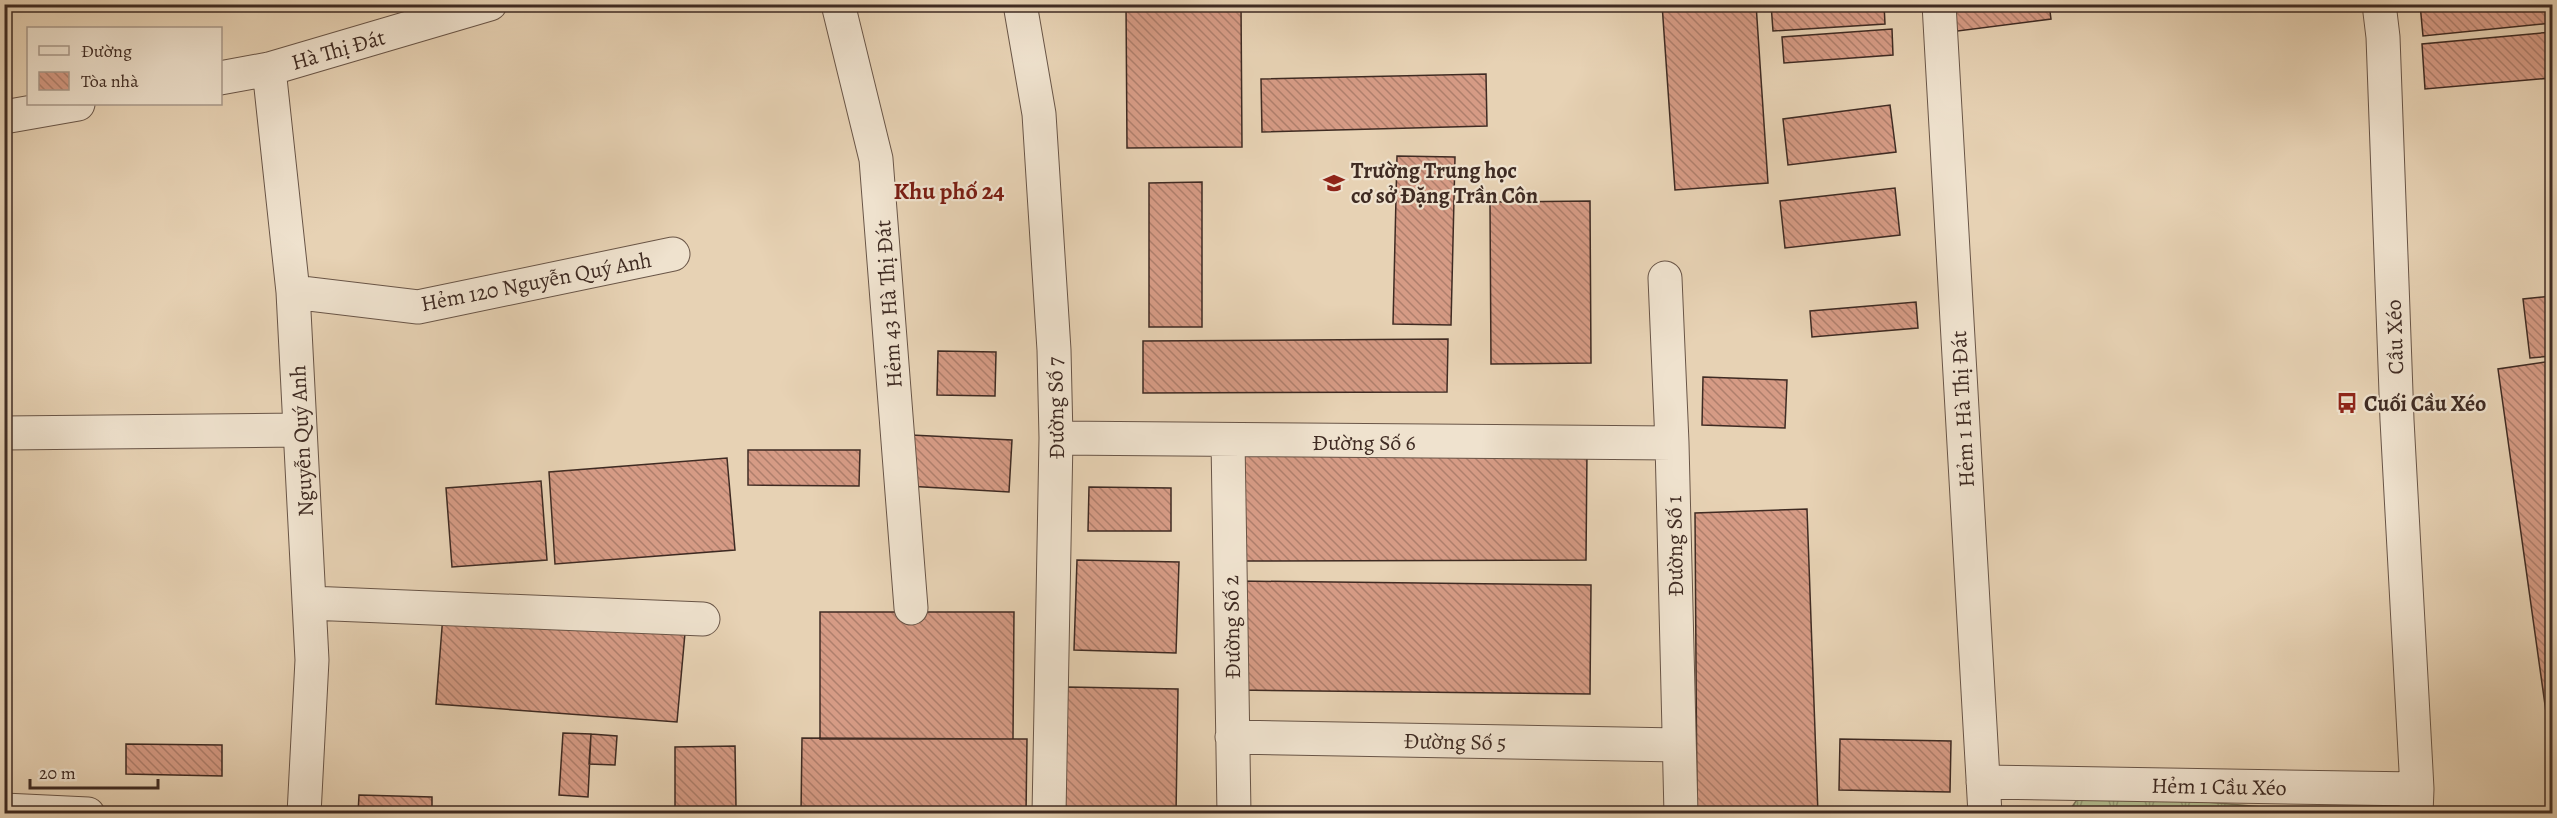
<svg xmlns="http://www.w3.org/2000/svg" width="2557" height="818" font-family="Alegreya,serif">
<style>
.grass{fill:url(#grass-tufts);stroke:#78745a;stroke-width:1.5}
.building{fill:url(#building-back-hatch);stroke:#3f2b23;stroke-width:1.5}
.lines{fill:none;stroke-linecap:round;stroke-linejoin:round}
.minor-casing{stroke:#695547;stroke-width:35}
.minor{stroke:#efe2ce;stroke-width:33}
.labels{text-anchor:middle;stroke-width:4.5;stroke-linejoin:round;paint-order:stroke}
.street-label{font-size:22px;fill:#3f2b23;stroke:#efe2ce}
.poi-label{font-size:22px;font-weight:bold;fill:#3f2b23;stroke:#efe2ce;text-anchor:start}
.neighbourhood-label{font-size:24px;font-weight:bold;fill:#7a1f14;stroke:#efe2ce}
</style>
<defs>
<pattern id="grass-tufts" width="24" height="20" patternUnits="userSpaceOnUse" patternTransform="scale(1.5)"><rect width="24" height="20" fill="#b2bd90"/><path d="M3 7l-1-3M5 7V3M7 7l1-3M15 17l-1-3M17 17v-4M19 17l1-3" fill="none" stroke="#929a75"/></pattern>
<pattern id="building-back-hatch" width="6" height="6" patternUnits="userSpaceOnUse" patternTransform="scale(1.5)"><rect width="6" height="6" fill="#d69b85"/><path d="M-1 5l2 2M0 0l6 6M5-1l2 2" fill="none" stroke="#af7f6c"/></pattern>
</defs>
<rect width="100%" height="100%" fill="#e7d2b4"/>
<filter id="stains"><feTurbulence type="fractalNoise" baseFrequency=".00333" numOctaves="4"/><feColorMatrix values="0 0 0 0 .2 0 0 0 0 .09 0 0 0 0 .02 0 0 0 .5 -.17"/></filter>
<radialGradient id="worn" r=".72"><stop offset=".6" stop-color="#630" stop-opacity="0"/><stop offset="1" stop-color="#630" stop-opacity=".3"/></radialGradient>
<path class="grass" d="M2083,791L2329,813L2067,814Z"/>
<path class="building" d="M1126,4H1241L1242,147L1127,148Z
M1662,4H1756L1768,183L1675,190Z
M1771,4H1884L1885,24L1773,31Z
M1946,4H2049L2051,19L1950,32Z
M2420,4H2552V23L2423,36Z
M1892,29L1893,55L1784,63L1782,37Z
M2552,32V78L2425,89L2422,44Z
M1486,74L1487,126L1262,132L1261,79Z
M1890,105L1896,152L1788,165L1783,119Z
M1397,156L1455,157L1451,325L1393,324Z
M1202,182V327H1149V183Z
M1895,188L1900,235L1785,248L1780,201Z
M1590,201L1591,363L1491,364L1490,202Z
M2552,296V356L2530,358L2523,299Z
M1916,302L1918,328L1812,337L1810,311Z
M1448,339L1447,392L1143,393V341Z
M938,351L996,352L995,396L937,395Z
M2552,361V718L2547,719L2498,369Z
M1703,377L1787,380L1785,428L1702,425Z
M911,435L1012,440L1009,492L907,486Z
M748,450H860L859,486L748,485Z
M1587,450L1586,560L1239,561V451Z
M727,458L735,550L555,564L549,472Z
M541,481L547,560L452,567L446,488Z
M1089,487L1171,488V531H1088Z
M1807,509L1818,814H1697L1695,513Z
M1077,560L1179,562L1176,653L1074,650Z
M1237,581L1591,585L1590,694L1236,690Z
M820,612H1014L1013,739H820Z
M443,615L685,633L677,722L436,704Z
M1067,687L1178,689L1176,814H1064Z
M563,733L591,734L588,797L559,795Z
M591,734L617,736L615,765L589,764Z
M802,738L1027,739L1026,814H801Z
M1840,739L1951,741L1950,792L1839,790Z
M126,744L222,745V776L126,774Z
M735,746L736,807H675V747Z
M359,795L432,797V814H358Z"/>
<g class="lines">
<defs>
<path id="minor" d="M838,4L876,159L911,608
M1020,4L1039,114L1054,350L1056,438L1049,814
M1939,4L1985,814
M2379,4L2383,37L2397,420L2417,789L2416,814
M269,69L293,292L312,660L304,814
M220,78L269,69L490,4
M4,117L78,104
M1665,278L1672,443L1681,814
M293,292L418,307L673,254
M4,433L300,430
M1056,438L1672,443
M1228,440L1234,814
M309,603L703,619
M1232,737L1679,745
M1983,782L2417,789
M4,810L88,814"/>
</defs>
<use href="#minor" class="minor-casing"/>
<use href="#minor" class="minor"/>
</g>
<defs>
<symbol id="school-bare" viewBox="-9 -9 18 18"><path d="M0-5L7-2L0 1L-7-2ZM-4 1L0 2.5L4 1V4Q0 6-4 4Z" fill="#8f2418" stroke="#efe2ce" stroke-width="2.5" paint-order="stroke"/></symbol>
<symbol id="bus-bare" viewBox="-9 -9 18 18"><path d="M-5-6H5V4H4V6H2V4H-2V6H-4V4H-5ZM-3.5-4V0h7V-4ZM-3.5 1.2v1.5H-2V1.2ZM2 1.2v1.5H3.5V1.2Z" fill="#8f2418" stroke="#efe2ce" stroke-width="2.5" paint-order="stroke"/></symbol>
</defs>
<g fill-rule="evenodd">
<use href="#school-bare" x="1319" y="168" width="30" height="30"/>
<use href="#bus-bare" x="2332" y="388" width="30" height="30"/>
</g>
<g class="labels">
<g class="street-label">
<text transform="translate(338 49) rotate(-16)" y="8">Hà Thị Đát</text>
<text transform="translate(536 281) rotate(-11)" y="8">Hẻm 120 Nguyễn Quý Anh</text>
<text transform="translate(888 304) rotate(-94)" y="8">Hẻm 43 Hà Thị Đát</text>
<text transform="translate(2394 337) rotate(-92)" y="8">Cầu Xéo</text>
<text transform="translate(1055 408) rotate(-91)" y="8">Đường Số 7</text>
<text transform="translate(1962 409) rotate(-93)" y="8">Hẻm 1 Hà Thị Đát</text>
<text transform="translate(301 441) rotate(-93)" y="8">Nguyễn Quý Anh</text>
<text x="1364" y="450">Đường Số 6</text>
<text transform="translate(1674 546) rotate(-91)" y="8">Đường Số 1</text>
<text transform="translate(1231 627) rotate(-91)" y="8">Đường Số 2</text>
<text transform="translate(1455 741) rotate(1)" y="8">Đường Số 5</text>
<text transform="translate(2219 786) rotate(1)" y="8">Hẻm 1 Cầu Xéo</text>
</g>
<g class="poi-label">
<text x="1351" y="178">Trường Trung học<tspan x="1351" dy="25">cơ sở Đặng Trần Côn</tspan></text>
<text x="2364" y="411">Cuối Cầu Xéo</text>
</g>
<g class="neighbourhood-label">
<text x="949" y="199">Khu phố 24</text>
</g>
</g>
<rect width="2557" height="818" fill="none" stroke="#e7d2b4" stroke-width="24"/>
<rect x="6" y="6" width="2545" height="806" fill="none" stroke="#3f2b23" stroke-width="3"/>
<rect x="12" y="12" width="2533" height="794" fill="none" stroke="#3f2b23" stroke-width="1.5"/>
<rect x="27" y="27" width="195" height="78" fill="#efe2ce" stroke="#a9998a" stroke-width="1.5"/>
<rect x="39" y="46" width="30" height="9" fill="#efe2ce" stroke="#a9998a" stroke-width="1.5"/>
<text x="81" y="57" font-size="18" fill="#3f2b23">Đường</text>
<rect x="39" y="72" width="30" height="18" fill="url(#building-back-hatch)" stroke="#a9998a" stroke-width="1.5"/>
<text x="81" y="87" font-size="18" fill="#3f2b23">Tòa nhà</text>
<path d="M30 779v9h128v-9" fill="none" stroke="#3f2b23" stroke-width="3"/>
<text x="39" y="779" font-size="18" fill="#3f2b23" stroke="#efe2ce" stroke-width="4.5" paint-order="stroke">20 m</text>
<rect width="100%" height="100%" filter="url(#stains)"/>
<rect width="100%" height="100%" fill="url(#worn)"/>
</svg>
